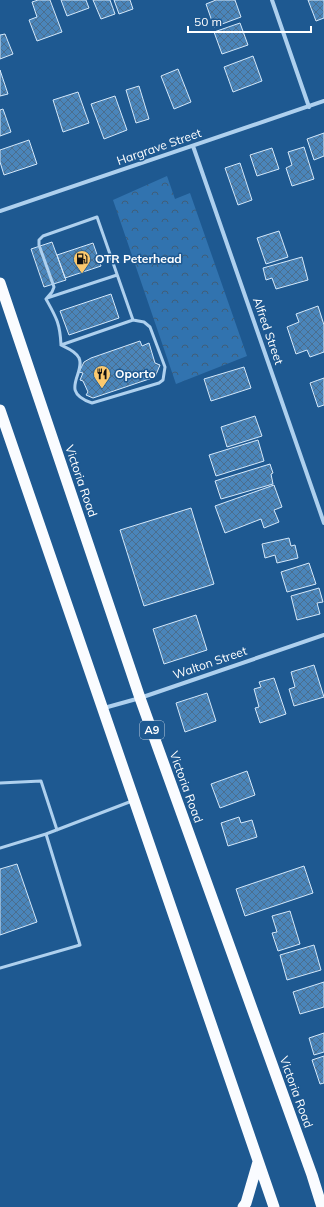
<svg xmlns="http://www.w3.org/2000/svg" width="324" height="1207" font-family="Mulish,sans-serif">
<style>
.forest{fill:url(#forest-crowns)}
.building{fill:url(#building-cross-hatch);stroke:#d4e8fa}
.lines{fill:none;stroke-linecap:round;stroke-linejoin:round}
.service{stroke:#aed0ee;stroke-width:3}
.minor{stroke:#aed0ee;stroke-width:4}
.trunk{stroke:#fafcff;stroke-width:11}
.labels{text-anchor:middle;stroke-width:3;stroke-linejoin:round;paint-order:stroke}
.shield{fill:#1e5991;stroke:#bccdde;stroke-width:1}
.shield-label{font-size:11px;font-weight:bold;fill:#fff}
.street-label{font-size:12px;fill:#fff;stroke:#1e5991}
.poi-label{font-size:12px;font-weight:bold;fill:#fff;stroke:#1e5991;text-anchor:start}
</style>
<defs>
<pattern id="forest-crowns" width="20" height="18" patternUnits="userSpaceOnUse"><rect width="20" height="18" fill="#3173af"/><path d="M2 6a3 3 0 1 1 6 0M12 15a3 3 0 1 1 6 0" fill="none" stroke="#405e79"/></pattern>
<pattern id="building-cross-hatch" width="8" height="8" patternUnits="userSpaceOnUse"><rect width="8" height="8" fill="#4a85ba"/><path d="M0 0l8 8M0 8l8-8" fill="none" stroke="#4b6e8e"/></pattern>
</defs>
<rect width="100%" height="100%" fill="#1e5991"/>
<path class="forest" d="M167,176L175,199L190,193L247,356L176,384L113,200Z"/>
<path class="building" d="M38,0H50L62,32L37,41L29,20L37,17L32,2Z
M61,0H86L89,8L67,16Z
M93,0H110L115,14L101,19Z
M114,0H130L133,9L119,14Z
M216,0H235L241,17L214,27L206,4Z
M308,0H324V18L316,21Z
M240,23L248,45L222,54L214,32Z
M5,34L13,54L0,59V35Z
M253,56L262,81L233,92L224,67Z
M178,69L191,102L174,109L161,76Z
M0,70L8,94L0,96Z
M139,86L149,119L136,123L126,90Z
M78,92L89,123L63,132L53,100Z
M115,96L127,130L104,139L91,104Z
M3,109L11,132L0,136V110Z
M324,133V156L314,160L307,139Z
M29,140L37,164L4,175L0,162V150Z
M304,147L314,179L292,186L286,168L292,165L288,152Z
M272,148L279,169L257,176L250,155Z
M240,163L252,200L238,205L225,168Z
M279,231L288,257L266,264L257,238Z
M52,242L66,280L44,287L31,249Z
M93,243L101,266L65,278L57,255Z
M302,257L308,280L276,289L272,278L266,280L263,268Z
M111,294L119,318L69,335L60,311Z
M318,306L324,325V352L310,357L307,350L296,354L287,327L299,322L296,314Z
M140,341L142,346L149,343L155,363L160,365L155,377L93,398L86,395L88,392L83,381L80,380L83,373L79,372L84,362L91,358Z
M244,367L251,388L211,401L204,379Z
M324,378V405L318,407L310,383Z
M255,416L262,436L227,447L221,427Z
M258,440L264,461L216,476L209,455Z
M270,464L273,473L271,474L273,484L221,499L215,481Z
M274,485L282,507L274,510L279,522L264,528L261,519L225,533L215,506Z
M191,508L214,584L144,606L120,530Z
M289,538L291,546L295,545L298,558L277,563L275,555L265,558L262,544Z
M309,563L316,584L287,592L281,572Z
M319,588L323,602L317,603L320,614L297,620L291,596Z
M196,615L207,650L164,664L153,629Z
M314,665L324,697L294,706L289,689L295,687L291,672Z
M274,678L286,714L260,723L255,708L259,707L254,689L261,687L259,682Z
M207,693L216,721L185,732L176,703Z
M247,771L255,795L220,808L211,784Z
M239,817L241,823L252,820L257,837L228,846L221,823Z
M17,864L37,922L0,935V869Z
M304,866L313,893L245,916L236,889Z
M290,911L300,944L278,951L272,933L277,932L272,916Z
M314,945L321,970L287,980L280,955Z
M324,982V1007L300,1014L293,992Z
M324,1033V1052L314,1055L309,1038Z
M324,1056V1083L320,1084L312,1060Z"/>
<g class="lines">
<path class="service" d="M47,298L117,275
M46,299L52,292L54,287L39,245V240L43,236L97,217L133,320L61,345
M46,299C56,317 60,323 61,345
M61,345C67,348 76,351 79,358C86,373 58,392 92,403L159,383L163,380L165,367L150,327L144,322L133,320
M0,783L41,781L57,830
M0,848L46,834
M0,968L80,945L46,834L132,801"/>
<path class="minor" d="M272,0L309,107
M193,146L324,523
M0,211L324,101
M104,708L140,698L324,635"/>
<path class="trunk" d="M0,283L140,698L312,1175L322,1207
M0,410L274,1207
M243,1207L246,1203L258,1162"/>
</g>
<defs>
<symbol id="fuel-pin" viewBox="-11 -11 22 30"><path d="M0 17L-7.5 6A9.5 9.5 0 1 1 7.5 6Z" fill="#fcc96e" stroke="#1e5991"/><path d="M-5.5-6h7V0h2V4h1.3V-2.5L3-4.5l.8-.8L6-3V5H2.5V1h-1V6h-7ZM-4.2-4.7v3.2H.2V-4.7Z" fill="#111"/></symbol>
<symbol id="restaurant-pin" viewBox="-11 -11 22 30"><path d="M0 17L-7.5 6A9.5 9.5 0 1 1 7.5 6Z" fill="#fcc96e" stroke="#1e5991"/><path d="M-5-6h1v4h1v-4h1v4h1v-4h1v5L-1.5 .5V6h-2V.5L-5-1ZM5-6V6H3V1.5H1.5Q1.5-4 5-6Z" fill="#111"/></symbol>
</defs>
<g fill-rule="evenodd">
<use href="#fuel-pin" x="72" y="249" width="20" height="27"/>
<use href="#restaurant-pin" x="92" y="364" width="20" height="27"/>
</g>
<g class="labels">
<rect class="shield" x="140" y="721" width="24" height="18" rx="3"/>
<g class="shield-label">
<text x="152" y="734">A9</text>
</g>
<g class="street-label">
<text transform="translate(159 147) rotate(-19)" y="4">Hargrave Street</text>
<text transform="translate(268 331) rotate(71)" y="4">Alfred Street</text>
<text transform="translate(81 481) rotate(71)" y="4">Victoria Road</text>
<text transform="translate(210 663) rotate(-19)" y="4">Walton Street</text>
<text transform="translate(186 787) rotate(70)" y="4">Victoria Road</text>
<text transform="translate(296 1092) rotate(70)" y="4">Victoria Road</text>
</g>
<g class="poi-label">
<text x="95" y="263">OTR Peterhead</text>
<text x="115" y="378">Oporto</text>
</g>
</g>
<path d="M188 26v6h123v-6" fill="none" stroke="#ffffff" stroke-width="2"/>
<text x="194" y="26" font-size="12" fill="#ffffff" stroke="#1e5991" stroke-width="3" paint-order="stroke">50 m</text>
</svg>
